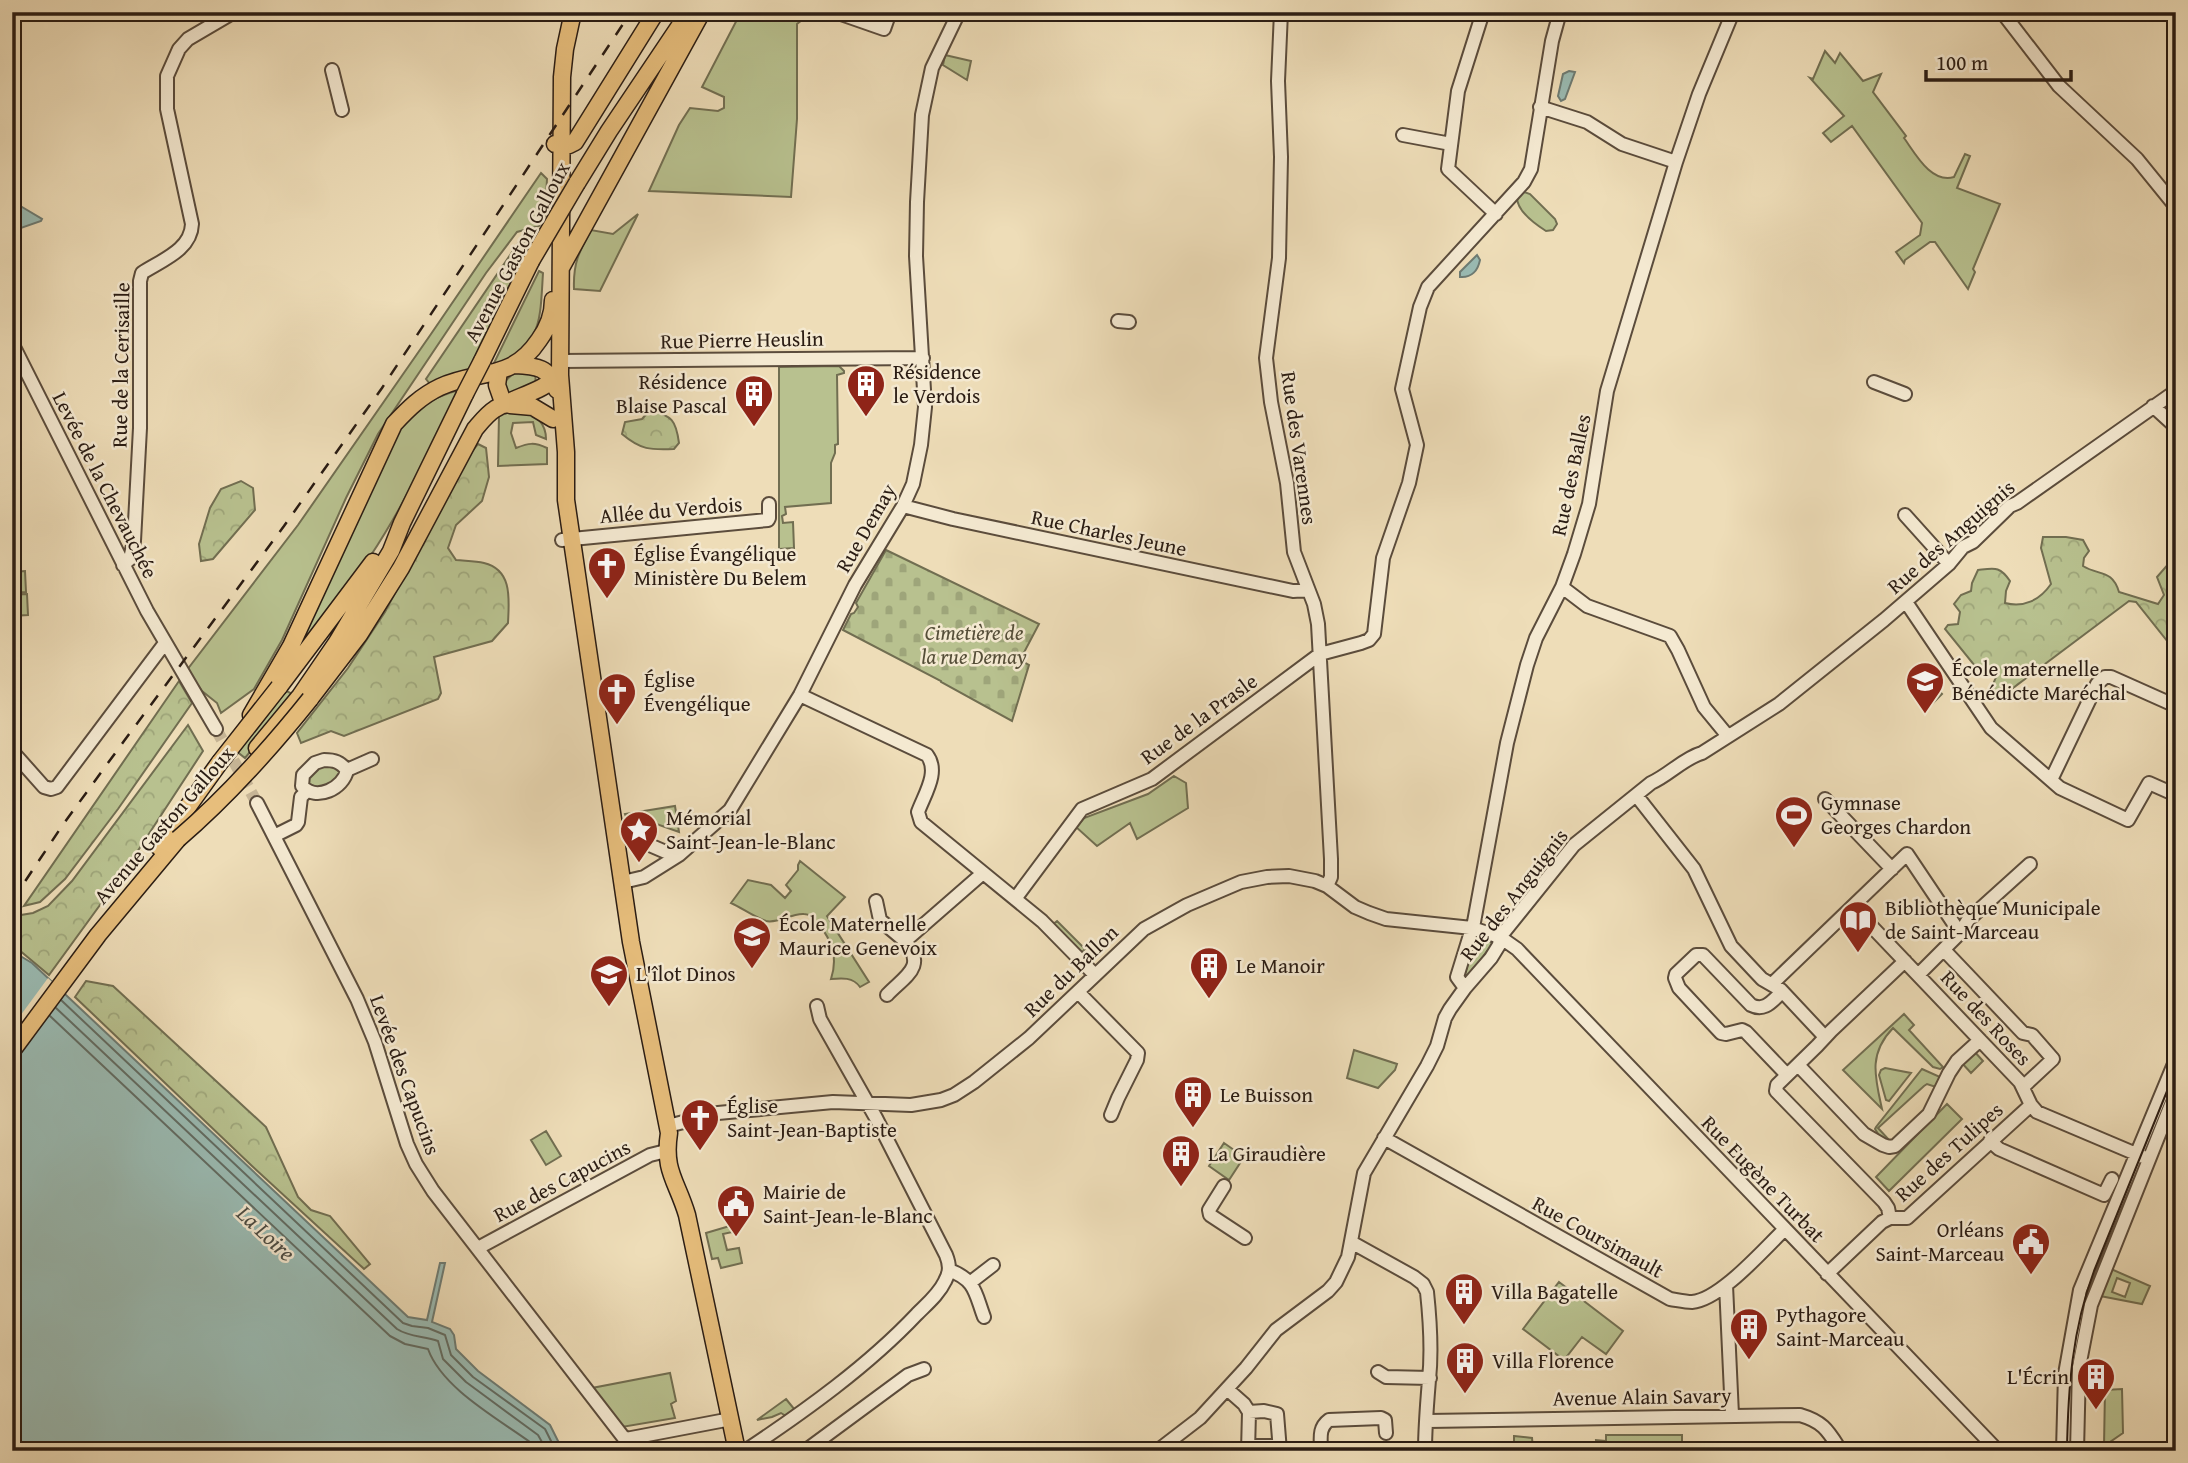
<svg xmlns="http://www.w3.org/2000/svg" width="2188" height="1463" font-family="'Gentium Book Plus',serif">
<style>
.green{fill:#b8c18f;stroke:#716e51;stroke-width:2;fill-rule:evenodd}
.forest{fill:url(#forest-crowns);stroke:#716e51;stroke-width:2}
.cemetery{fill:url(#cemetery-stones);stroke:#716e51;stroke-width:2}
.water{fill:#9abbb3;stroke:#6d7b73;stroke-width:2}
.pier{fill:#eeddb8}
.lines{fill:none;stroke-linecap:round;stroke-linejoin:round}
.shore{stroke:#626c63;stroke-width:2}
.minor-tunnel{stroke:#c7b697;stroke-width:12;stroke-dasharray:12 6;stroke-linecap:butt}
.minor-casing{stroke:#5b4c3c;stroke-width:16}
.major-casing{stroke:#2a1c13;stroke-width:19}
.minor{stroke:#f4e9d1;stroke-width:12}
.major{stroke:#e7be7c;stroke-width:16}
.tram{stroke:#2a1c13;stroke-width:2}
.rail{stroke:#2a1c13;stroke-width:2.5;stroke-dasharray:12 12;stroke-linecap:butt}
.major-bridge-casing{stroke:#2a1c13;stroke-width:19;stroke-linecap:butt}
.major-bridge{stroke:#e7be7c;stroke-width:16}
.labels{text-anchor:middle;stroke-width:5;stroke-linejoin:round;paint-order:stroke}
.street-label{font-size:21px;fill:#2a1c13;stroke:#f4e9d1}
.poi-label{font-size:21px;fill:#2a1c13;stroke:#f4e9d1;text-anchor:start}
.park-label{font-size:21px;font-style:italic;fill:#554e38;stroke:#f4e9d1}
.water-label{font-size:23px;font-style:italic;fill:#4c4c43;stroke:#f4e9d1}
</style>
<defs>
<pattern id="forest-crowns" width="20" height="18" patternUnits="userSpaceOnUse" patternTransform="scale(1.75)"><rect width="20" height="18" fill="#b8c18f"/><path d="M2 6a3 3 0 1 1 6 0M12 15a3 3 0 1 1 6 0" fill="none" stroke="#9ea57a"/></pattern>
<pattern id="cemetery-stones" width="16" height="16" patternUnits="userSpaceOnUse" patternTransform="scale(1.75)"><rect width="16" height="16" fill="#b8c18f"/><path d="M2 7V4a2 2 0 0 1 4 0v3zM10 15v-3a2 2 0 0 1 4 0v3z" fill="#9ea57a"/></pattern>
</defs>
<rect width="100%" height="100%" fill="#eeddb8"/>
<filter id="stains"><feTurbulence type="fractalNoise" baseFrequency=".00286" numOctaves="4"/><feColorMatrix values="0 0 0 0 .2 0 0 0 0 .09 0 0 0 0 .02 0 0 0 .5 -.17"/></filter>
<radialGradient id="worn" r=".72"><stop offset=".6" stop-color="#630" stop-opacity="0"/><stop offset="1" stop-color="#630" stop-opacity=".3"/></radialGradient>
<path class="green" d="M741,12H812L797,24V119L791,197L649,191L679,125L690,108L718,111L724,108V97L702,87Z
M1825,51L1835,63L1840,53L1863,81L1881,74L1873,92L1906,136L1904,138C1915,153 1931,184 1954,177L1965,154L1970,156L1957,188L2000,204L1973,269L1975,272L1968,289L1935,242H1930L1905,260L1904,263L1896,252L1920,235L1922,223L1852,126L1831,142L1823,133L1844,116L1810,78L1813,79Z
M945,55L971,61L967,80L943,65Z
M541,173L547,179L545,216L539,226L517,232L486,273L378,434L346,498L282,640L254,689L221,713L217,703L202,691L187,670L298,525L431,334Z
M1524,192L1530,194L1555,219L1557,224L1553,230L1546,231C1535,224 1516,210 1517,196Z
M638,214L600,291L574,289C573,263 579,252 591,230L613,234Z
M523,236L525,245L530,250L508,288L468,372L430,384L426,379Z
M539,271L543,273C540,318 543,349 493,365Z
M839,366L844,371V373L837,375L838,444L835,445V453L831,463V503L785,507L786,514L782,516L783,523L793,522L794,548L779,549V367Z
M535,370L536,388L507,397L503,385C511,371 521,371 535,370Z
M459,390C436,438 413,487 385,533C356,581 320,626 286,672L394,436C413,411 429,398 459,390Z
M524,409C536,416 546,423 546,439L536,435L533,422L513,423L511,433L516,448C529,443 534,442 547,448V464L498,466L499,415L507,411Z
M25,571L26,592L12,593V572Z
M27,594L28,615L12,616V595Z
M1921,671L1942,694L1931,705L1909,681Z
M282,689L297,696L245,758L235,750Z
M323,764L341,768L340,780L320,789L306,784L311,770Z
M1174,776L1186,783L1188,808L1137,839L1130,823L1097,846L1076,827L1084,818L1148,794Z
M675,806L679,832L634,816L626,817L625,814Z
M800,861L845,897L827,916L869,982L860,987C853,977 842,978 831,979C838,958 832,939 817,923C813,918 810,914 804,914C791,913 778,924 766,921C754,917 742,908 731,903L748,880L771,885L785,898L791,891L786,885L798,870V865Z
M1057,921L1085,949L1081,953L1052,925Z
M1480,936L1482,940L1491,942L1494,946L1491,951L1488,950L1467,978L1465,974L1475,939Z
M1904,1014L1914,1025L1909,1030L1943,1067L1940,1069L1933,1067L1893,1028C1868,1054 1875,1077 1882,1109L1843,1070Z
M1354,1050L1397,1064L1395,1070L1378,1088L1347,1078Z
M1973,1050L1983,1061L1971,1073L1961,1062Z
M1885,1068L1911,1073L1889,1101L1886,1100L1879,1075L1881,1070Z
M1922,1069L1940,1077L1936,1087L1927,1084L1924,1086L1878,1128L1891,1142L1882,1140L1875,1129L1876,1127Z
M1947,1104L1962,1119L1889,1191L1876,1177Z
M546,1131L561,1156L546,1165L531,1140Z
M1224,1143L1244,1157L1229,1180L1209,1166Z
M733,1225L735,1234L732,1232L723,1234L727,1250L739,1248L742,1263L721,1268L718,1258L712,1259L706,1233Z
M2111,1269L2150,1286L2142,1304L2100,1296ZM2117,1278L2130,1283L2125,1297L2112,1292Z
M1559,1282L1623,1331L1606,1354L1582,1337L1564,1360L1523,1329Z
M670,1373L676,1401L671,1404L675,1418L622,1427L592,1388Z
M2122,1389L2123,1433L2104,1446L2105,1390Z
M786,1399L795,1410L786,1416L781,1413L772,1417L757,1420Z
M1606,1435H1682V1451H1597L1596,1440L1606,1441Z
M1514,1436L1532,1438L1533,1448H1539L1540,1451H1514Z"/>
<path class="forest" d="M650,410C672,416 676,420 679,443L674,449C650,450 641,450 622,434L625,422L642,419Z
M478,444L486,448L489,477L482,501L456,525L448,548L456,560C465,561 475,561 484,563C513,570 509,600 508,623L492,641L434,657L441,693L438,699L344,736L331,731L301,743L297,733L348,668L385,612L467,457Z
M241,481L253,488L255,510L213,559L201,561L199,544L210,508L221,489Z
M2043,537H2066L2083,540L2089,551L2084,558L2083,566C2099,576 2112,569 2119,592L2158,604L2164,595L2157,577L2170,562L2176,563V642H2168L2136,602L2129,601L2005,694L1998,696L1992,687L1996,677L1989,671H1979L1945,629L1948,625L1958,624L1960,612L1954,604L1961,595L1971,591L1972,583L1978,570C1995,568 2000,566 2010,581L2006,591L2005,603C2024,608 2040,600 2051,584L2041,548Z
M179,681L192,703L118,809L65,879L40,902L24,906Z
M188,725L203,751L124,872L49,975L12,944V921L15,916L33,913L48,906L72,881Z
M86,981L113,986L266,1127L298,1197L311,1210L330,1216L370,1264L364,1269L252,1166L75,997Z"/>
<path class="cemetery" d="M886,550L1039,624L1020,660L1029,665L1012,721L941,682V681L843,630L851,614L854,613L858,607L856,603Z"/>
<path class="water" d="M1569,71L1575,72L1565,99L1561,101L1558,96L1563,74Z
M17,204L42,219L41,221L21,228Z
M1477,255L1480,260C1478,270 1472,278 1460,277V272Z
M12,951L32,963L408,1317L427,1320L440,1263H445L432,1322L450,1329L454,1335L456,1349L478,1371L550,1425L563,1451H12Z"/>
<path class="pier" d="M48,978L63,992L12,1061V1027Z"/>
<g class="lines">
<path class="shore" d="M61,1000L403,1323L412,1326L428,1328L445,1335L451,1355L473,1377L545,1429L556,1451
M56,1008L397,1329C409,1337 424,1336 438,1341L443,1359L466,1382L538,1435L547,1451
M50,1016L390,1336L405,1344L428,1349C442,1388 497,1418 530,1442L535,1451"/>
<path class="minor-tunnel" d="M216,729L257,803"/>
<defs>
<path id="minor" d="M1281,12L1278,81L1281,157L1279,258L1266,358L1271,402L1287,483L1294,552L1314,604L1318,624L1331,859V877L1327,886
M1483,12L1458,91L1448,169L1496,214
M2002,12L2059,86L2137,159L2176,207
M841,14L884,29L890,12
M332,70L342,110
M1540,107L1587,122L1622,144L1676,162
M1403,135L1451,144
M1118,321L1129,322
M12,343L147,611L216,729
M561,361L923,358
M1874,382L1905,394
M2153,406L2176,427
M903,506L953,519L1293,591L1308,590
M1905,515L1949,564
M562,540L768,520L769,518V504
M123,565L130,559L134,541L140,428V281L142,273C162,260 191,250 192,224L167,109V76L179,49L188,39L234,12
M1562,587L1587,606L1670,636L1678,650L1704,707L1727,735
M1906,602L1991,728L2060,788L2128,820L2149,783L2176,795
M800,695L927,755C940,772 924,795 918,812L921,822L1042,921L1095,975
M12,751L44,787L51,789L57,787L165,643
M324,760C335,760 340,762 347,770C344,788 316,802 302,786L303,775L315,763Z
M347,770L372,759
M2051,780L2097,684L2105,677H2111L2176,706
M1636,795L1694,869L1731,946L1762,979L1781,990L1825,1037
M1825,799L1892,869
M257,803L357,999L375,1042L407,1144L416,1164L433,1191L634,1451
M274,836L296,825L298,822L301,797L307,791
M617,838L631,837L668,853L683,850
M623,882L644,877L679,855L730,810L800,695L855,585L903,506L913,484L921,445L925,407L916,256L917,202L922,115L932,68L959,12
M1015,899L1082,809L1152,779L1320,654L1361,643L1369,640L1374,634L1383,558L1409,483L1417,445L1402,389L1420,307L1428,287L1524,182L1531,169L1552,41L1560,12
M876,901L880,920L905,941L983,873
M1854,908L2020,1082L2031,1105L2037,1112L2148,1159
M1944,950L2023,1033L2032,1035L2053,1059L2023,1087
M1918,975L1960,933L1968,920L2030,864
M1772,984L1907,854L1960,933
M1465,988L1457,977L1474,922L1507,743L1527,665L1536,638L1562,587L1574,554L1589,504L1607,391L1676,162L1699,94L1733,12
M1078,992L1138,1053L1137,1060L1118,1098L1111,1115
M1782,992C1772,1001 1765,1012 1751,1005L1703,955H1696L1676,974L1675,978L1679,988L1721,1033L1726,1034L1742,1030L1746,1032L1787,1075
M887,995C905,976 927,967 905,941
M1798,1065L1864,1134L1883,1145L1889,1147L1895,1146L1929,1114L1949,1073L1957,1061L1980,1040
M668,1126L718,1113L833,1102L911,1105L941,1100L954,1095L974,1082L1029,1038L1144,929L1187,905L1241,882L1267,877L1289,876L1315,881L1327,886L1355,907L1369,913L1386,919L1472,928L1500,937L1517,949L1998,1451
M1384,1138L1670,1299C1677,1300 1685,1302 1692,1302C1720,1300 1764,1249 1785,1229
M1990,1141L1999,1149L2104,1195L2112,1179
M1224,1186L1209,1210L1210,1215L1245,1238
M1890,1218L1888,1208L1884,1202L1776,1091L1777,1085L1817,1046L1831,1031L1905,961
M1351,1242L1414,1277L1423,1284L1427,1292C1430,1320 1432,1352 1429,1380C1427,1404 1425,1427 1425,1451
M478,1248L650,1155L666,1151
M949,1270C976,1280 975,1293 984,1317
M1827,1274L1882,1222L1890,1218H1907L2031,1105
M971,1282L993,1265
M1726,1285L1732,1415
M1378,1372L1386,1377L1430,1378
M1227,1389L1244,1404L1249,1412L1248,1451
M1249,1412L1264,1411L1277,1414L1280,1451
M1428,1421L1800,1415C1824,1422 1828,1431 1841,1451
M626,1439L731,1419
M1248,1446H1279
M745,1451C805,1411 868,1366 917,1314C927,1304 939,1294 945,1281C950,1272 950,1265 946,1255L876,1118L820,1019L817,1006
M805,1451L908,1375L924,1369
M1153,1451L1161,1448L1200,1418L1246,1368L1276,1330L1328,1291L1336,1282L1348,1257L1364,1173L1427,1066L1437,1046L1445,1018L1450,1009L1465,988L1491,958L1499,945L1500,937L1574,845L1651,783C1669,775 1684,758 1702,753L1779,704L1884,620L1949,564L1963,547L1973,542L2010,506L2017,503L2176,391
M1321,1451C1321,1439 1318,1428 1329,1420L1381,1418L1385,1420L1386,1433
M2063,1451L2065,1374L2080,1290L2176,1059
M2077,1451L2079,1367L2091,1305L2176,1092"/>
<path id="major" d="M573,12L565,49L562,77L560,375L566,452V500L631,942L669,1133C663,1171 677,1181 687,1215L737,1451
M555,144L569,145L575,142L656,12
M577,183L609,131L689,12
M561,268L702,12
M482,361L531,261
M515,365C537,366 549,367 557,390
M499,371L497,385L504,405
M510,405L533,407L553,419
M279,687L373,562
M310,699L359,635L401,568L475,429C481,422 487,414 495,409C517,396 541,392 560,375
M251,715L291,646L394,424C408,409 421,396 440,387C478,369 511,382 539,340C547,329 553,314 553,300
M257,748L300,696L337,642L391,551L402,523L465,394
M159,847L220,762
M12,1051L98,935L178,839"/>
</defs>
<use href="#minor" class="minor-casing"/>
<use href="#major" class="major-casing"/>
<use href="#minor" class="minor"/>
<use href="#major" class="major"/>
<path class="tram" d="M2067,1451C2068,1389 2072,1330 2094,1271L2176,1069"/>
<path class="rail" d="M12,901L62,826L124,741L284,526L382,388L631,12"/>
<defs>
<path id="major-bridge" d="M531,261L577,183
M465,394L482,361
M220,762L279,687
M178,839C227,797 270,749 310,699"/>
</defs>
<use href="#major-bridge" class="major-bridge-casing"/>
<use href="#major-bridge" class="major-bridge"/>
</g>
<defs>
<symbol id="building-pin" viewBox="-11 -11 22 30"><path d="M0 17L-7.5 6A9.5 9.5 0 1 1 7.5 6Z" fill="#8f2418" stroke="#f4e9d1"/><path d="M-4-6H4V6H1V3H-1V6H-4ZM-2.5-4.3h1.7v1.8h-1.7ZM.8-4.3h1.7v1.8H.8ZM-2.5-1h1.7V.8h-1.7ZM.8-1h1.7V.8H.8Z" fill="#fff"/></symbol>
<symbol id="church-pin" viewBox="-11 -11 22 30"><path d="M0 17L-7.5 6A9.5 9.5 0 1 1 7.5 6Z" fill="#8f2418" stroke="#f4e9d1"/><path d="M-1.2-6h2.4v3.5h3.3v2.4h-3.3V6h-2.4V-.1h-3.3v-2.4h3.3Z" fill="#fff"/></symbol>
<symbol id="school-pin" viewBox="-11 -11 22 30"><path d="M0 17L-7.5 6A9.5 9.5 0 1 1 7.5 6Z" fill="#8f2418" stroke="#f4e9d1"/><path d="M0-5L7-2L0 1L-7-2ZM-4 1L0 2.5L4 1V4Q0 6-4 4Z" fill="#fff"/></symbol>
<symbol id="stadium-pin" viewBox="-11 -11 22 30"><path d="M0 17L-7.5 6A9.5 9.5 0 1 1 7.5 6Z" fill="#8f2418" stroke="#f4e9d1"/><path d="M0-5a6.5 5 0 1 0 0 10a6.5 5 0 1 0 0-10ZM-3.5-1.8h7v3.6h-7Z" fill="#fff"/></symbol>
<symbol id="sight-pin" viewBox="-11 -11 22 30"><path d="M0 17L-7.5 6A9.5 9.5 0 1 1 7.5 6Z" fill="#8f2418" stroke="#f4e9d1"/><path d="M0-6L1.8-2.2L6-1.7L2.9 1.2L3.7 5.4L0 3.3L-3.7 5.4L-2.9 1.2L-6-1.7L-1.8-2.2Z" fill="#fff"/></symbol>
<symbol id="library-pin" viewBox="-11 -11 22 30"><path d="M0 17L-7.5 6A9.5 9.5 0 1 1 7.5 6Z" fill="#8f2418" stroke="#f4e9d1"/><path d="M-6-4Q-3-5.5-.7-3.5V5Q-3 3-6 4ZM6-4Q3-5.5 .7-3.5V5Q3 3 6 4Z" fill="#fff"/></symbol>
<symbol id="civic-pin" viewBox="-11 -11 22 30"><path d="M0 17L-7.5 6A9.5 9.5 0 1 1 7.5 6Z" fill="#8f2418" stroke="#f4e9d1"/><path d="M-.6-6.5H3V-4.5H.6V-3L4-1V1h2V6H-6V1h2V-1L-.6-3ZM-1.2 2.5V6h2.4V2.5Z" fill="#fff"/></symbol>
</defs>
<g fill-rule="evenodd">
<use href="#building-pin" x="844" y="362" width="44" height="60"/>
<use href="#building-pin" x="732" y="372" width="44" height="60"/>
<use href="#church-pin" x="585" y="544" width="44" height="60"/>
<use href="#school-pin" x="1903" y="659" width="44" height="60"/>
<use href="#church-pin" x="595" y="670" width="44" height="60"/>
<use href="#stadium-pin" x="1772" y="793" width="44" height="60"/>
<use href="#sight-pin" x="617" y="808" width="44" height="60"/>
<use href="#library-pin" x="1836" y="898" width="44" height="60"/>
<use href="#school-pin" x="730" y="914" width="44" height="60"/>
<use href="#building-pin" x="1187" y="944" width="44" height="60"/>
<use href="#school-pin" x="587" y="952" width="44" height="60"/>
<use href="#building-pin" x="1171" y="1073" width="44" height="60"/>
<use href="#church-pin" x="678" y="1096" width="44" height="60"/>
<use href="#building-pin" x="1159" y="1132" width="44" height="60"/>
<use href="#civic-pin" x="714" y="1182" width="44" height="60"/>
<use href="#civic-pin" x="2009" y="1220" width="44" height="60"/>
<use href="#building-pin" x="1442" y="1270" width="44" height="60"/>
<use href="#building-pin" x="1727" y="1305" width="44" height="60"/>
<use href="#building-pin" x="1443" y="1339" width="44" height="60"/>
<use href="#building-pin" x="2074" y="1355" width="44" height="60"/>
</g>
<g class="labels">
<g class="street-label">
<text transform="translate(517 252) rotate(-62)" y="7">Avenue Gaston Galloux</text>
<text transform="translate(742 340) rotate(-1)" y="7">Rue Pierre Heuslin</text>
<text transform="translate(121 365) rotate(-89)" y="7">Rue de la Cerisaille</text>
<text transform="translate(1299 448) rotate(82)" y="7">Rue des Varennes</text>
<text transform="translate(1571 475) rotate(-78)" y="7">Rue des Balles</text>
<text transform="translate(105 485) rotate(63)" y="7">Levée de la Chevauchée</text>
<text transform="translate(671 510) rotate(-5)" y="7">Allée du Verdois</text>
<text transform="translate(866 528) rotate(-60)" y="7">Rue Demay</text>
<text transform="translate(1109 533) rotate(12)" y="7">Rue Charles Jeune</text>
<text transform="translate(1951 537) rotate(-41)" y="7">Rue des Anguignis</text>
<text transform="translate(1199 719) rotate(-36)" y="7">Rue de la Prasle</text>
<text transform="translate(164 825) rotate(-49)" y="7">Avenue Gaston Galloux</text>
<text transform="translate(1514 895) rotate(-52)" y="7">Rue des Anguignis</text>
<text transform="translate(1071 971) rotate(-44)" y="7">Rue du Ballon</text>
<text transform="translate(1986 1018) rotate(47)" y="7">Rue des Roses</text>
<text transform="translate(405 1075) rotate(70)" y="7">Levée des Capucins</text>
<text transform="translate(1949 1152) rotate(-42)" y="7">Rue des Tulipes</text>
<text transform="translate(1763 1179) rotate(46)" y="7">Rue Eugène Turbat</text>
<text transform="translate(562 1181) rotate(-28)" y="7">Rue des Capucins</text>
<text transform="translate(1598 1237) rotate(29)" y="7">Rue Coursimault</text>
<text transform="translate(1642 1397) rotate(-1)" y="7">Avenue Alain Savary</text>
</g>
<g class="poi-label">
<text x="893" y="379">Résidence<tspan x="893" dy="24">le Verdois</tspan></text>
<text x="727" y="389" text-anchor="end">Résidence<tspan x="727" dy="24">Blaise Pascal</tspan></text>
<text x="634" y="561">Église Évangélique<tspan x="634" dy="24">Ministère Du Belem</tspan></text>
<text x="1952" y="676">École maternelle<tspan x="1952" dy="24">Bénédicte Maréchal</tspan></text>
<text x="644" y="687">Église<tspan x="644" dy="24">Évengélique</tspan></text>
<text x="1821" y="810">Gymnase<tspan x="1821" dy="24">Georges Chardon</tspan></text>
<text x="666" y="825">Mémorial<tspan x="666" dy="24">Saint-Jean-le-Blanc</tspan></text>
<text x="1885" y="915">Bibliothèque Municipale<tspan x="1885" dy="24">de Saint-Marceau</tspan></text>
<text x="779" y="931">École Maternelle<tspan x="779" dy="24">Maurice Genevoix</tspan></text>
<text x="1236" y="973">Le Manoir</text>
<text x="636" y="981">L'îlot Dinos</text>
<text x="1220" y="1102">Le Buisson</text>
<text x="727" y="1113">Église<tspan x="727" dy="24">Saint-Jean-Baptiste</tspan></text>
<text x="1208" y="1161">La Giraudière</text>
<text x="763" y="1199">Mairie de<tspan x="763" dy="24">Saint-Jean-le-Blanc</tspan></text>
<text x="2004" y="1237" text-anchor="end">Orléans<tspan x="2004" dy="24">Saint-Marceau</tspan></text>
<text x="1491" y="1299">Villa Bagatelle</text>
<text x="1776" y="1322">Pythagore<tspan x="1776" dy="24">Saint-Marceau</tspan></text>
<text x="1492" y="1368">Villa Florence</text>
<text x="2069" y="1384" text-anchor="end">L'Écrin</text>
</g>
<g class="park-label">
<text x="974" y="640">Cimetière de<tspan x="974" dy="24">la rue Demay</tspan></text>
</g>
<g class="water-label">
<text transform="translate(266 1233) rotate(43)" y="8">La Loire</text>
</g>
</g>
<rect width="2188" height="1463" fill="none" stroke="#eeddb8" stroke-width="42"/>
<rect x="14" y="14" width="2160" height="1435" fill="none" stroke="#2a1c13" stroke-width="3.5"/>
<rect x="21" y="21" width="2146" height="1421" fill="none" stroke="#2a1c13" stroke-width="2"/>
<path d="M1926 70v10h145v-10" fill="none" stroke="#2a1c13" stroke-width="3.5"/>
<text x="1936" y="70" font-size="21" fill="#2a1c13" stroke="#f4e9d1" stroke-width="5" paint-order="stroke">100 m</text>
<rect width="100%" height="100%" filter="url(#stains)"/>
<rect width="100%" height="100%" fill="url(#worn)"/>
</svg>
